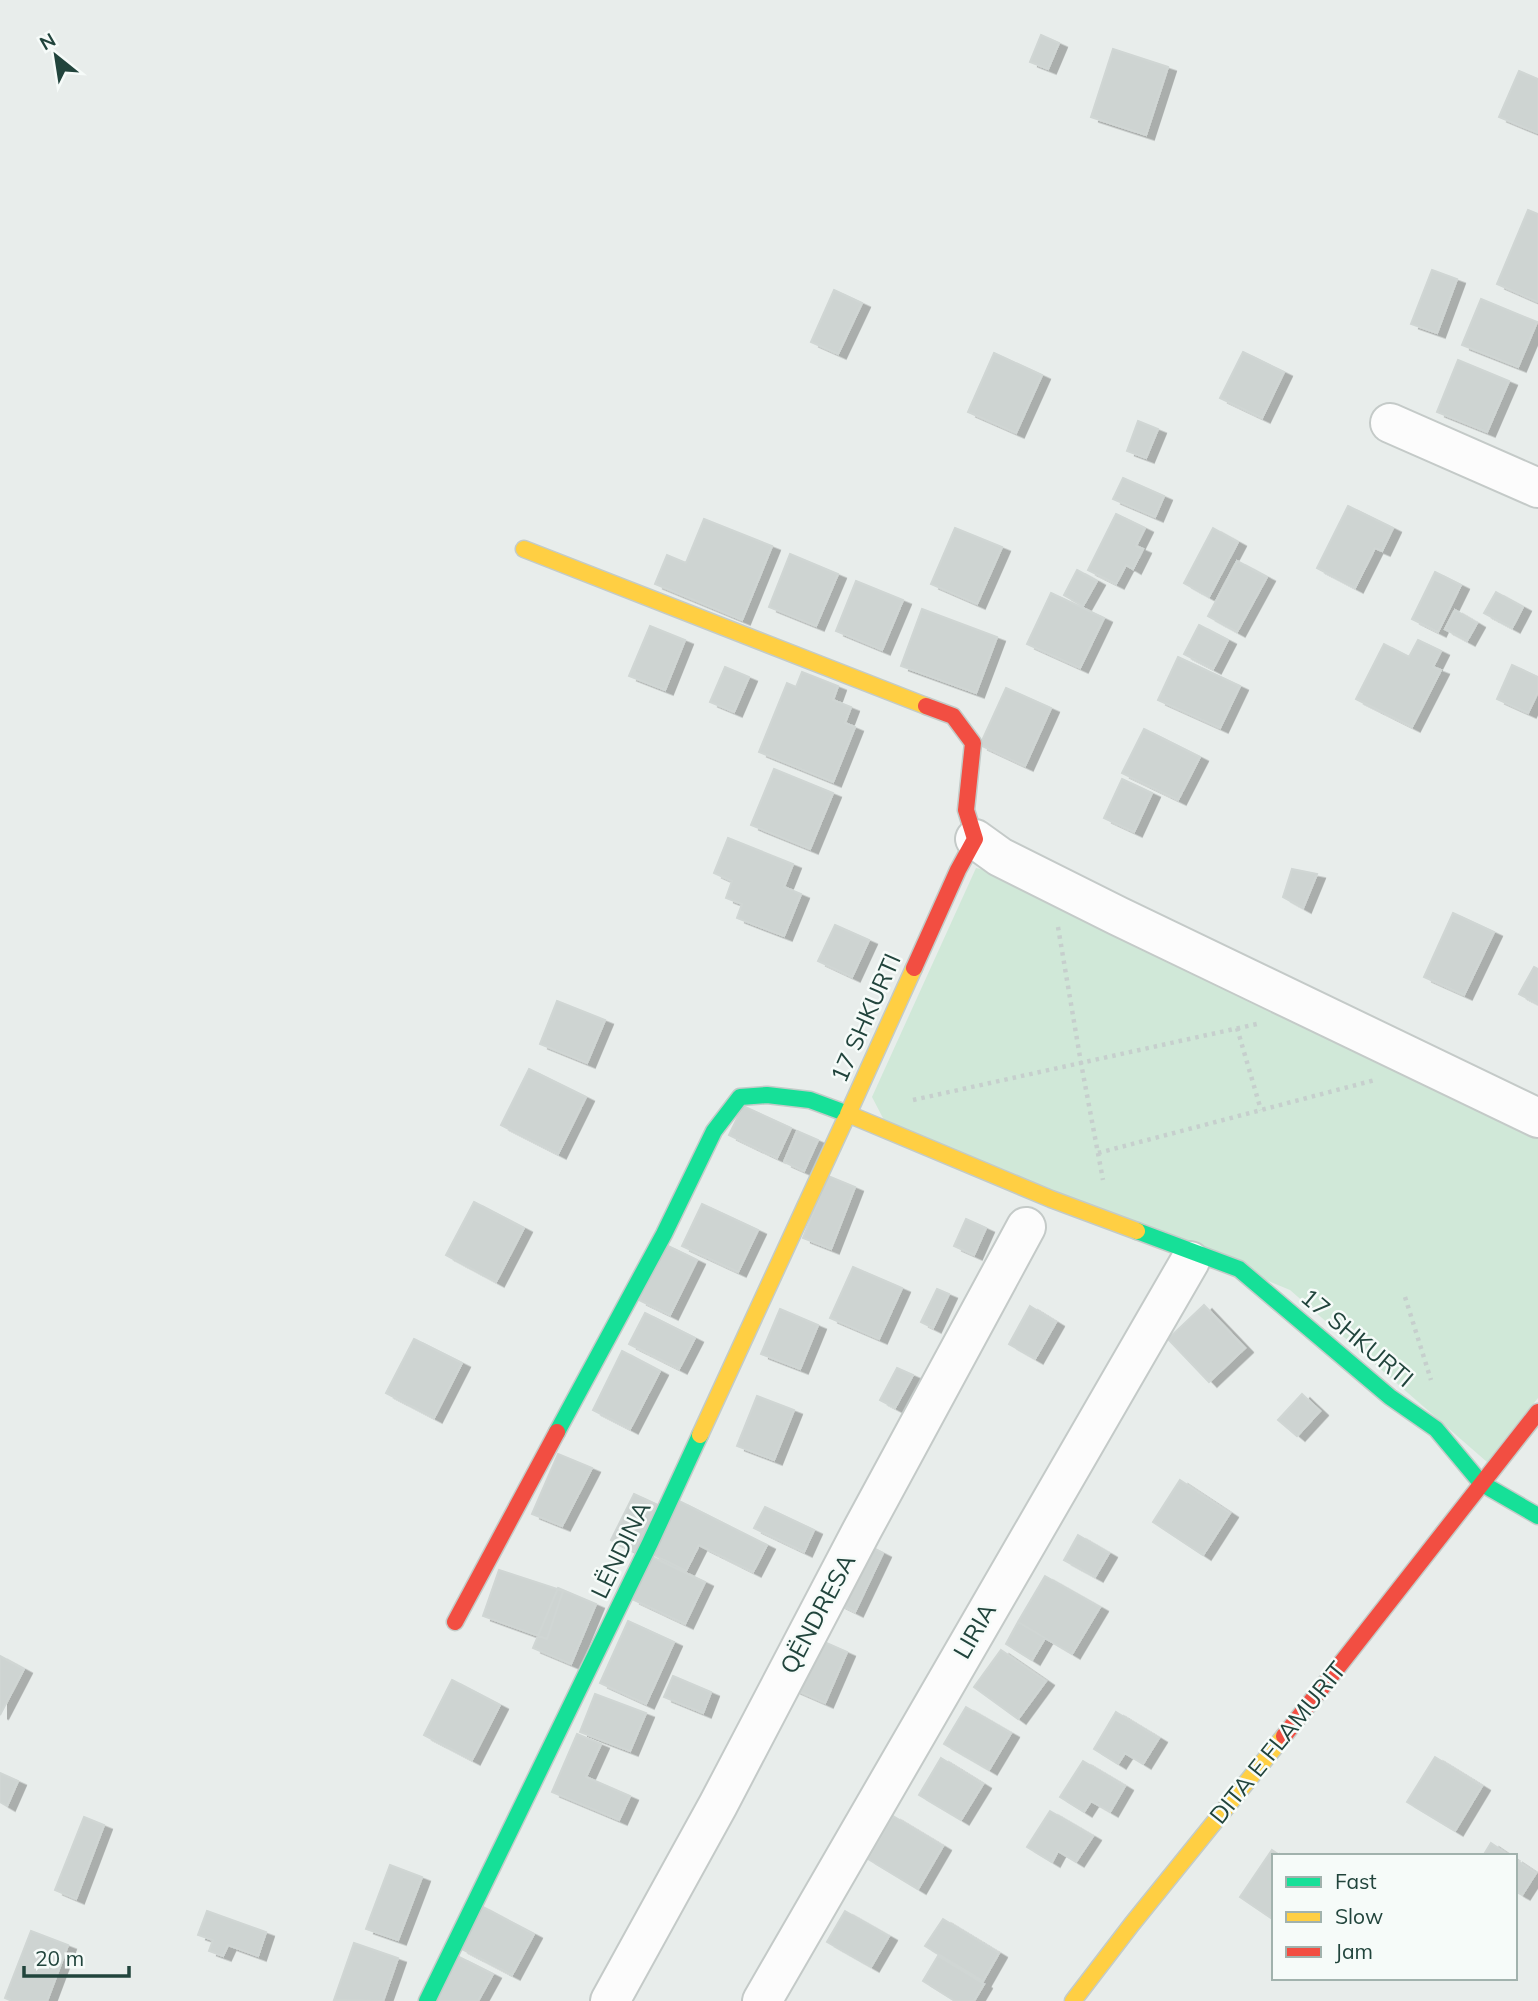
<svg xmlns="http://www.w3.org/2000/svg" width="1538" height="2001" font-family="Mulish,sans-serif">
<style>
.green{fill:#d0e8d8}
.building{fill:#ced4d2;stroke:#d0d6d4;stroke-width:2;filter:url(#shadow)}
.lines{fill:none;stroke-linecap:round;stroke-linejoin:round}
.street-casing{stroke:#c4cac8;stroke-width:42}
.fast-casing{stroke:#c3cbc8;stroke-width:19}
.slow-casing{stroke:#c3cbc8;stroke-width:19}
.jam-casing{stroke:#c3cbc8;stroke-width:19}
.path{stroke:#c6cfcd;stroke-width:4.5;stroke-dasharray:3.5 5;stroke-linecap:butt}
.street{stroke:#fcfcfc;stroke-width:38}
.fast{stroke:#16e098;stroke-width:16}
.slow{stroke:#ffcf43;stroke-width:16}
.jam{stroke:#f24e42;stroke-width:16}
.labels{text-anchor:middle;stroke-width:5;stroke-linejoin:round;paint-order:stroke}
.street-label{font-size:24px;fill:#21443c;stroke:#f6fbf9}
</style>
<defs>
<filter id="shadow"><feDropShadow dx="8" dy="4.5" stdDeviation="0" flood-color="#0004"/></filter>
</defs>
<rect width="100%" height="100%" fill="#e8edeb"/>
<path class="green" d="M976,868L1010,875L1538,1125V1398L1487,1462L1290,1290L884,1120L872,1097Z"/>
<path class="building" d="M1041,35L1059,43L1048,69L1030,62Z
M1113,49L1168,67L1146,135L1091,117Z
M1519,71L1538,79V133L1499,117Z
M1528,210L1538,214V302L1497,284Z
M1432,270L1457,279L1437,333L1411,324Z
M834,290L862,303L838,354L811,342Z
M1481,299L1537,322L1518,367L1462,345Z
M1243,352L1284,372L1262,418L1220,398Z
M994,353L1042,375L1016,433L968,412Z
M1458,360L1509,381L1487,432L1437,412Z
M1138,421L1158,429L1146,458L1127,451Z
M1123,478L1164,496L1155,517L1113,499Z
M1348,506L1393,528L1382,551L1375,548L1355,588L1317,568Z
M1116,514L1145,528L1136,546L1143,549L1133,569L1126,565L1116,584L1088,570Z
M704,519L772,546L742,620L655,584L667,555L686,563Z
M955,528L1002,547L977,604L931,584Z
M1213,528L1238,542L1209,597L1184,583Z
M790,554L838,574L816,626L769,607Z
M1237,561L1267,577L1237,632L1208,616Z
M1077,570L1097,581L1083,606L1064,595Z
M1435,572L1461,585L1438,632L1412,619Z
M856,581L903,600L882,650L836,631Z
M1496,592L1523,607L1512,628L1484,613Z
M1051,593L1104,618L1080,668L1027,644Z
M922,609L997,637L976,693L901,666Z
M1455,610L1477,623L1467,641L1445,629Z
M1199,625L1228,640L1213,669L1184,654Z
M650,626L685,640L665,690L629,676Z
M1418,640L1441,651L1433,667L1441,670L1412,727L1356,699L1384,644L1409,657Z
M1178,657L1240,686L1220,728L1158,700Z
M1512,665L1538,677V692L1528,713L1497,699Z
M725,667L749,677L734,712L710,702Z
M802,672L838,686L833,700L851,707L845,723L855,727L833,782L759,752L787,683L796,687Z
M1006,688L1051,708L1025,766L980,745Z
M1144,729L1200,757L1178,800L1122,773Z
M774,769L833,793L810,849L751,825Z
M1122,779L1152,793L1134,832L1104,818Z
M728,838L793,864L784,887L801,894L784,936L737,918L742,904L726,898L732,881L714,873Z
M1292,869L1317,874L1303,908L1283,897Z
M1453,913L1494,932L1464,995L1424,977Z
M835,925L869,940L852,977L818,961Z
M1534,967L1538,969V1004L1519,994Z
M557,1001L605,1020L587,1063L540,1044Z
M529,1069L586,1097L558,1154L501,1125Z
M743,1106L791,1128L777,1158L729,1135Z
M797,1131L818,1140L804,1171L784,1162Z
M828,1176L855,1187L831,1249L803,1238Z
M474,1202L524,1228L496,1282L446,1255Z
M702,1204L758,1230L738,1272L682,1246Z
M966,1219L986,1228L974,1255L954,1246Z
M666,1245L697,1260L670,1315L639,1300Z
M853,1267L902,1288L879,1339L830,1318Z
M937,1289L949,1294L933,1328L921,1322Z
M1204,1305L1245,1348L1209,1382L1168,1339Z
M1030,1306L1056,1322L1035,1359L1009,1344Z
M780,1309L818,1325L800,1369L761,1354Z
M645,1313L695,1338L679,1369L629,1344Z
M414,1339L462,1363L434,1418L386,1393Z
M622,1351L660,1371L630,1429L593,1410Z
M897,1368L913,1375L895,1408L880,1400Z
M1302,1394L1320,1411L1297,1436L1278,1420Z
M757,1396L794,1410L774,1460L737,1446Z
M558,1454L592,1468L562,1526L532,1514Z
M1180,1480L1230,1513L1203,1555L1153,1522Z
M634,1494L660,1506L638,1553L611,1540Z
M679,1501L767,1545L753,1572L699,1545L686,1571L652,1554Z
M765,1507L814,1530L804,1552L754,1528Z
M1078,1535L1109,1553L1095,1577L1064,1560Z
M863,1543L883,1553L855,1612L835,1602Z
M652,1557L705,1582L685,1624L632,1599Z
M499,1570L563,1591L547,1639L483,1616Z
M1045,1576L1100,1607L1072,1654L1018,1622Z
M558,1588L596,1604L571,1664L533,1648Z
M628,1621L674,1642L646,1704L600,1683Z
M1018,1622L1045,1638L1032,1660L1006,1644Z
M815,1638L847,1652L825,1703L793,1689Z
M1001,1650L1046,1681L1018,1719L974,1687Z
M0,1656L24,1669L0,1715Z
M673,1676L711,1692L703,1713L664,1697Z
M452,1680L500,1705L472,1760L424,1735Z
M595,1694L646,1713L630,1751L580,1732Z
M966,1707L1011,1733L989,1770L944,1744Z
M1116,1712L1159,1738L1143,1764L1125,1753L1118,1764L1094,1749Z
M577,1734L601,1744L586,1777L630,1796L619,1820L552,1792Z
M1435,1757L1482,1786L1455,1831L1407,1802Z
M941,1758L983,1784L961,1820L919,1795Z
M1083,1761L1125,1786L1110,1812L1091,1801L1084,1812L1060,1797Z
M0,1773L18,1781L7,1806L0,1802Z
M1050,1811L1093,1836L1076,1862L1058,1851L1052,1862L1027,1847Z
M893,1816L943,1846L918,1889L868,1859Z
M84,1817L104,1825L76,1899L55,1890Z
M1491,1843L1510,1856H1483Z
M1272,1850L1281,1856H1274V1913L1271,1918L1240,1897Z
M1515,1859L1536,1873L1522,1895L1515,1891Z
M390,1865L422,1877L398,1940L366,1929Z
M481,1906L534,1934L512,1975L460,1948Z
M207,1911L266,1932L258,1956L228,1945L223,1956L209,1951L213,1940L198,1935Z
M845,1911L889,1936L871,1967L827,1942Z
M943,1919L999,1953L983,1981L925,1946Z
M31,1931L68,1945L47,2001H12L5,1998Z
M354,1943L398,1958L383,2001L334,2000Z
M938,1956L984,1984L974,2001H955L923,1981Z
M459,1957L493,1974L478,2001H436Z"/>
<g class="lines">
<defs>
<path id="street" d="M1390,423L1538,488
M975,839L1000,857L1118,916L1538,1118
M610,2001L718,1805L862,1530L1026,1227
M762,2001L1190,1261"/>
<path id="fast" d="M1137,1231L1239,1269L1390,1397L1436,1429L1481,1483L1538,1516
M557,1432L664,1234L714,1131L740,1097L767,1095L810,1100L848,1114L845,1120
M427,2001L650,1543L700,1435"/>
<path id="slow" d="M524,549L926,706
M914,968L848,1114L1051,1199L1137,1231
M700,1435L845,1120
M1073,2001L1132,1924L1284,1736"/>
<path id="jam" d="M914,968L958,870L975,839L966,810L973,743L953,716L926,706
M455,1622L557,1432
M1284,1736L1538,1412"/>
</defs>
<use href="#street" class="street-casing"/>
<use href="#fast" class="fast-casing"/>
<use href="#slow" class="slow-casing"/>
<use href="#jam" class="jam-casing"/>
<path class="path" d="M1058,927L1081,1063L1103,1180
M1237,1028L1261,1110
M913,1100L1257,1024
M1098,1153L1375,1080
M1405,1297L1431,1380"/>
<use href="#street" class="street"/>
<use href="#fast" class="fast"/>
<use href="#slow" class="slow"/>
<use href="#jam" class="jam"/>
</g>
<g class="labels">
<g class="street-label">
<text transform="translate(866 1018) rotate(-66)" y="8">17 SHKURTI</text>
<text transform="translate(1357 1338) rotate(40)" y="8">17 SHKURTI</text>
<text transform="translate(621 1550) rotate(-64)" y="8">LËNDINA</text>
<text transform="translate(818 1614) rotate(-62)" y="8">QËNDRESA</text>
<text transform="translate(975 1631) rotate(-60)" y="8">LIRIA</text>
<text transform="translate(1278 1743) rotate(-51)" y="8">DITA E FLAMURIT</text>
</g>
</g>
<rect x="1272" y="1854" width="245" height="126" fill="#f6fbf9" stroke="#a1b2ad" stroke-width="2"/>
<rect x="1286" y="1877" width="35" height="10" fill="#16e098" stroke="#a1b2ad" stroke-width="2"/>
<text x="1335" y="1889" font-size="21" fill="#21443c">Fast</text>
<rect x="1286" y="1912" width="35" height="10" fill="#ffcf43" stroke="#a1b2ad" stroke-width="2"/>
<text x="1335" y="1924" font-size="21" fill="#21443c">Slow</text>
<rect x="1286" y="1947" width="35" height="10" fill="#f24e42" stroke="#a1b2ad" stroke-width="2"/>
<text x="1335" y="1959" font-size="21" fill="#21443c">Jam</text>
<g transform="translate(56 56) rotate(330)" stroke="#f6fbf9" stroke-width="5" paint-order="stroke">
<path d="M0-5L12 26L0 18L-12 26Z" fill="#21443c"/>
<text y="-10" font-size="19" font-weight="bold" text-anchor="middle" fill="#21443c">N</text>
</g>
<path d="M24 1966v10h105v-10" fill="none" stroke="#21443c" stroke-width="3.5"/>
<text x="35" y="1966" font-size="21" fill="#21443c" stroke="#f6fbf9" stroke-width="5" paint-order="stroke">20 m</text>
</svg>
